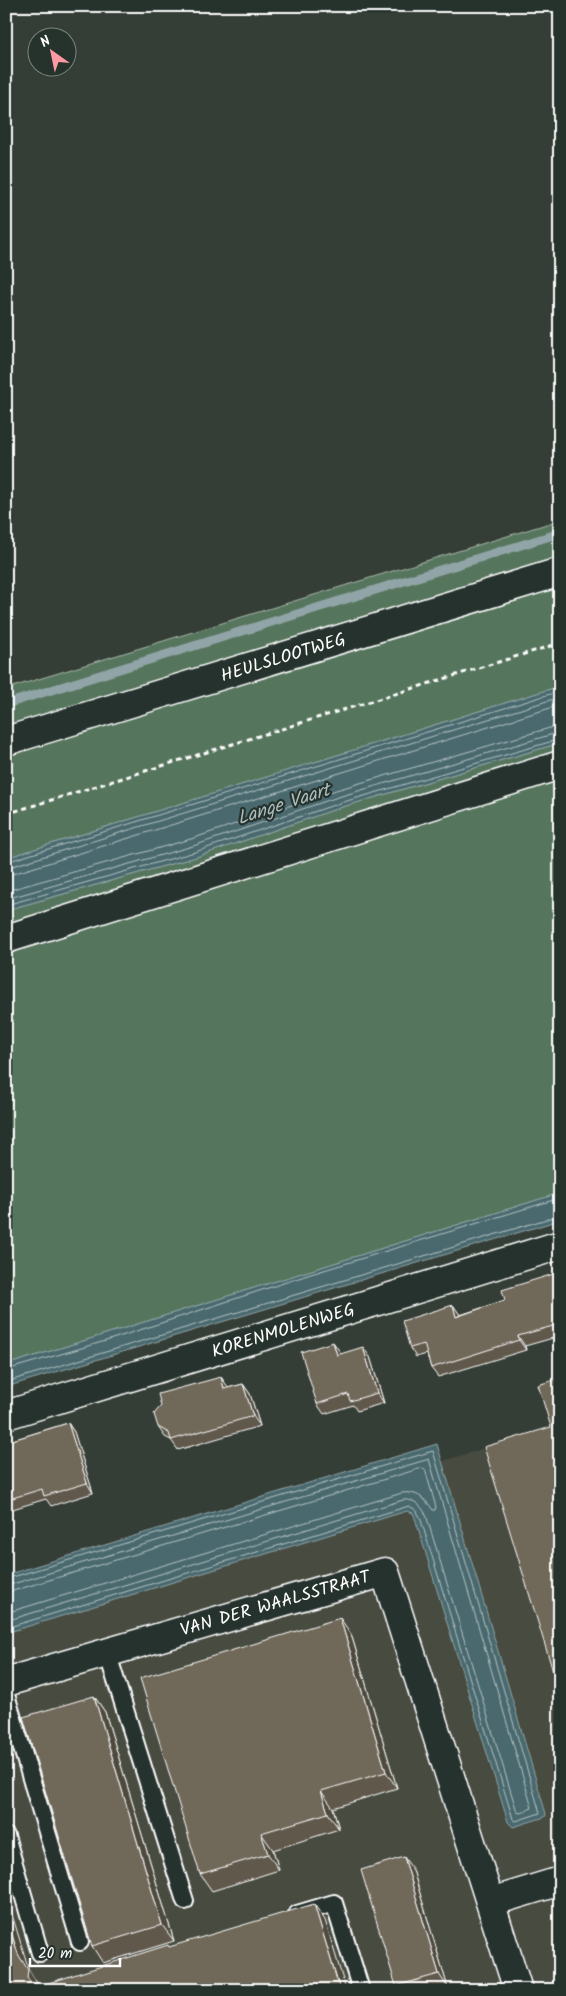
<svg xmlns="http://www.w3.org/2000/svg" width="566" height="1996" font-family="Kalam,sans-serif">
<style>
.built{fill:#474b40}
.green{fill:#56755d;stroke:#aabaae}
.water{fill:#48696e;stroke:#91a5a8}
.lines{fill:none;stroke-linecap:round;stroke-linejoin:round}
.shore{stroke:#b6c3c5;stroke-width:1}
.stream{stroke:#91a5a8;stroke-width:9}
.service-casing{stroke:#fff;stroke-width:20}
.minor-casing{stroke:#fff;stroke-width:31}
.tertiary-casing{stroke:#fff;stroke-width:31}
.path{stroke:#fff;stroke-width:3;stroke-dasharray:5 4;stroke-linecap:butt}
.service{stroke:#26332d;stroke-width:16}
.minor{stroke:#26332d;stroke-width:28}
.tertiary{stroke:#26332d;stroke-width:28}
.wall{fill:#60594c;stroke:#fff}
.shaded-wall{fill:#4e493e;stroke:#fff}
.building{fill:#706858;stroke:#fff}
.labels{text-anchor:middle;stroke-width:4.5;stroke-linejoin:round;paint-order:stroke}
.street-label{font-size:18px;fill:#fff;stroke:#26332d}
.water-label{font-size:19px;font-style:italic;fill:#adbcbe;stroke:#26332d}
</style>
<rect width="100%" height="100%" fill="#353e36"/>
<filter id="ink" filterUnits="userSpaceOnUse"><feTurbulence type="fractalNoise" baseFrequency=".02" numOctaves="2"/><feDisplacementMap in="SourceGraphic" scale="10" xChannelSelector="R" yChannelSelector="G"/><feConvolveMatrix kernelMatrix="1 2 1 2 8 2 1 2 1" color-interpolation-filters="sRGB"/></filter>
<g filter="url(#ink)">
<path class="built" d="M560,1425V1990H6V1596Z"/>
<path class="green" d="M560,520V556L6,726V689Z
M560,586V686L6,858V756Z
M560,743V759L6,929V910L196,857L342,807Z
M560,774V1193L6,1365V947Z"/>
<path class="water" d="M560,686V743L342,807L196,857L6,910V858Z
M560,1193V1220L6,1387V1365Z
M437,1444L546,1814L545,1817L513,1827L508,1822L415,1518L413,1513L407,1511L6,1633V1575Z"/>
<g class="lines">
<path class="shore" d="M6,862L560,691
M6,868L560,697
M6,876L560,705
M6,891L191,839L336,790L560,725
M6,899L193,846L338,797L560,732
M6,905L195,852L340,803L560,739
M6,1370L109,1340L311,1274L560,1198
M6,1382L560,1215
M6,1579L433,1451L540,1813L516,1821L513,1819L420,1517L416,1510L409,1506L6,1628
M6,1586L429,1459L532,1808L520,1813L517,1812L426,1515C421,1505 415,1499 403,1500L6,1621
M6,1593L422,1468L425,1469L436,1507L435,1510H433C425,1498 416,1491 402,1493L6,1613"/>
<path class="stream" d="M6,704L560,533"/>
<defs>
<path id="service" d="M107,1652L185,1901
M6,1695L80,1942
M6,1836L40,1953
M297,1914L334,1903L361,1990"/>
<path id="minor" d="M6,939L560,765
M6,1415L560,1245
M6,1682L385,1572L518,1990
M491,1902L560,1881"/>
<path id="tertiary" d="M6,741L560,572"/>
</defs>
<use href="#service" class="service-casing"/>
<use href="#minor" class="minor-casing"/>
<use href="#tertiary" class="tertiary-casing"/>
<path class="path" d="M6,814L560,643"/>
<use href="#service" class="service"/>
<use href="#minor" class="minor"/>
<use href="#tertiary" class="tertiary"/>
</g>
<path class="wall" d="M560,1272V1336L525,1346L526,1350L438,1377L431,1368L427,1354L416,1357L410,1348L453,1305L460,1315L505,1300Z
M333,1342L341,1354L370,1357L384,1403L357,1411L353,1405L324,1414L317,1404Z
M221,1377L228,1388L243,1384L250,1394L260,1426L178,1450L171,1440L165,1437L158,1427Z
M68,1423L74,1432L93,1493L51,1506L46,1499L6,1511V1442Z
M351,1634L397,1788L333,1808L339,1829L273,1850L279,1870L212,1891L200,1874Z
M94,1696L105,1712L174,1941L103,1963L92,1946Z
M413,1870L448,1988L441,1990H398L396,1986Z"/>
<path class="shaded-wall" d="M453,1305L460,1315L456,1317Z
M518,1336L525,1346L526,1350L519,1340Z
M333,1342L340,1352L344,1365L337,1355Z
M363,1347L370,1357L384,1403L377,1393Z
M221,1377L228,1387L231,1399L224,1389Z
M243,1384L250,1394L260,1426L253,1416Z
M68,1423L74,1432L93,1493L87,1483Z
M340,1618L351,1634L397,1788L386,1772Z
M94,1696L105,1712L174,1941L162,1925Z
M321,1791L333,1808L339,1829L328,1813Z
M261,1833L273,1850L279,1870L268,1854Z
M404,1857L413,1870L448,1988L439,1974Z
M6,1895L29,1970L39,1986L36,1990L27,1977L18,1954L6,1916Z
M314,1904L325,1920L346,1990H340Z"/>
<path class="building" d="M560,1272V1324L518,1336L519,1340L431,1368L424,1344L410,1348L402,1321L453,1305L456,1317L505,1300L502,1290Z
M333,1342L337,1355L363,1347L377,1393L350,1401L348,1394L317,1404L301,1352Z
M221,1377L224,1389L243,1384L253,1416L171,1440L169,1433L158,1427L154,1414L161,1406L158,1394Z
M560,1378V1694L484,1447L551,1427L538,1385Z
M68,1423L87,1483L44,1496L42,1489L6,1500V1442Z
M340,1618L386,1772L321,1791L328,1813L261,1833L268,1854L200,1874L140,1678Z
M94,1696L162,1925L92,1946L23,1717Z
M404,1857L439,1974L396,1986L361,1870Z
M314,1904L340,1990H6V1916L18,1954L28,1970L27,1977L30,1982L37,1984L39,1986L168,1945L169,1947Z"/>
</g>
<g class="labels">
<g class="street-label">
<text transform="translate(283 657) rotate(-17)" y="6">HEULSLOOTWEG</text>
<text transform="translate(283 1330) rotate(-17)" y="6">KORENMOLENWEG</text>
<text transform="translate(275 1603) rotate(-16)" y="6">VAN DER WAALSSTRAAT</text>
</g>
<g class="water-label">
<text transform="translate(283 803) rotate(-18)" y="7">Lange Vaart</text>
</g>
</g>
<rect width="566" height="1996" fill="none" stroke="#26332d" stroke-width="25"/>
<rect x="12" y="12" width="541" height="1971" fill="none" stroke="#fff" stroke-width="2" filter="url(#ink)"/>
<g transform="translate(52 52) rotate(327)"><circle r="24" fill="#26332d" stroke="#7d8581"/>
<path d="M0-4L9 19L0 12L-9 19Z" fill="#ff9aa2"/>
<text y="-8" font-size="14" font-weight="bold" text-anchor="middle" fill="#ffffff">N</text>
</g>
<path d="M30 1958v8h90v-8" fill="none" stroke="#ffffff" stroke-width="2.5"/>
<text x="38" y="1958" font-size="15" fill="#ffffff" stroke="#26332d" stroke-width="4" paint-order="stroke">20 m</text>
</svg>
